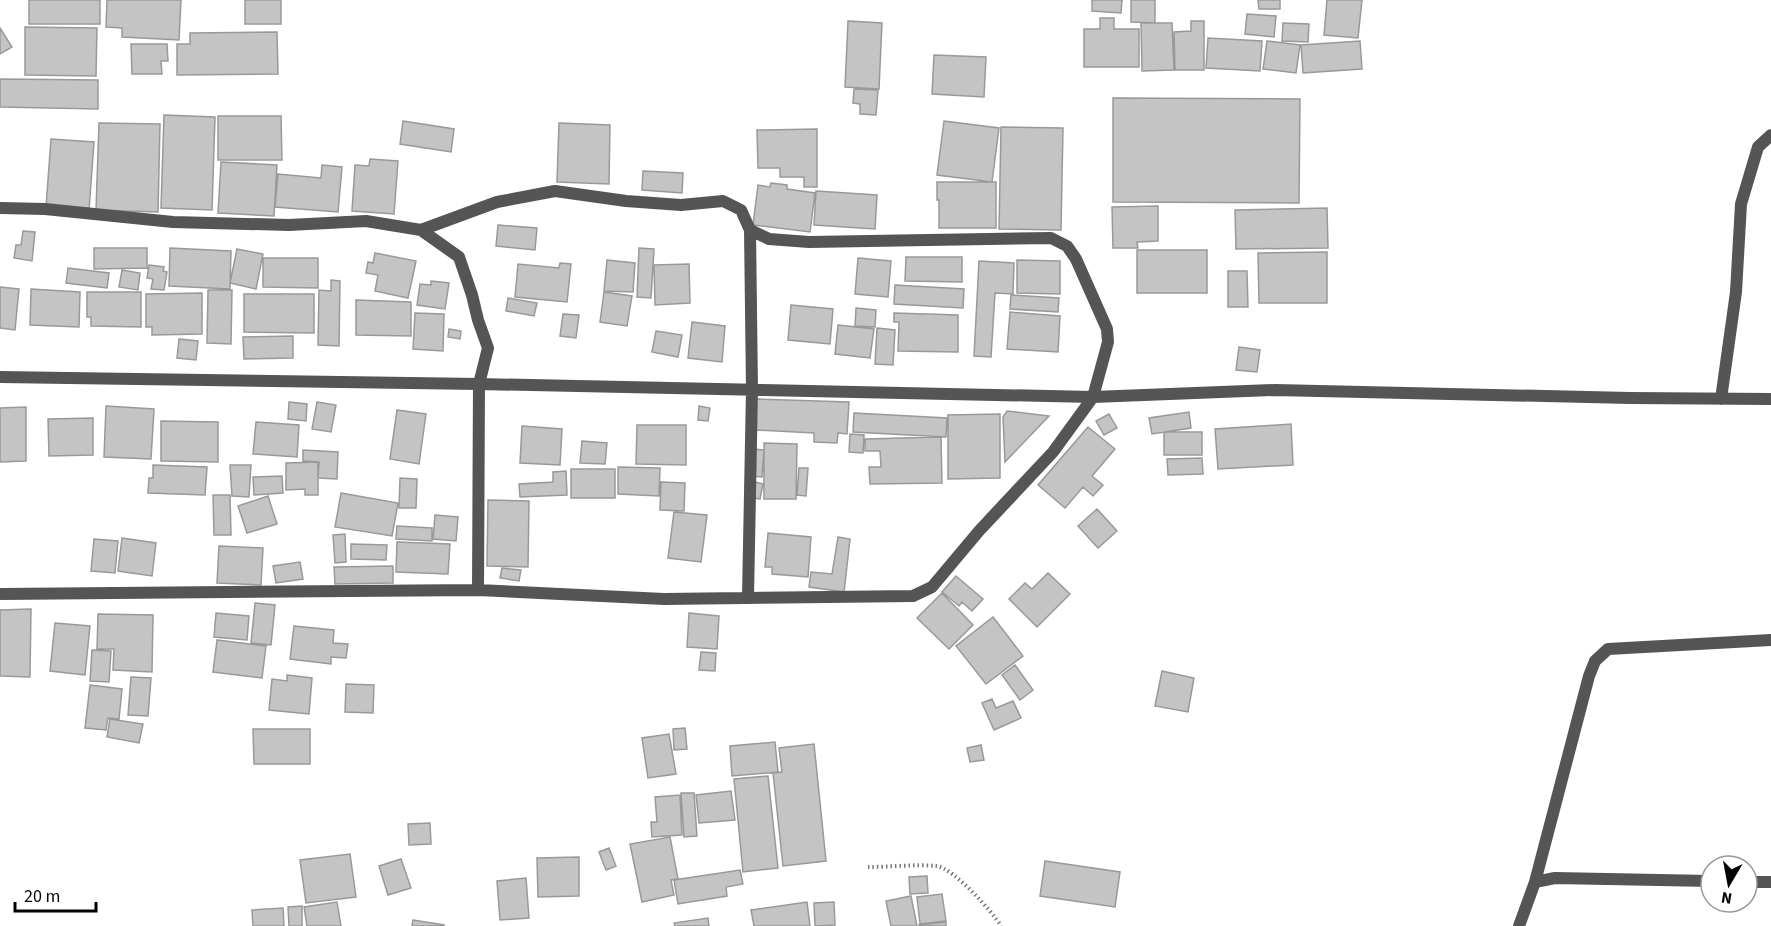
<svg xmlns="http://www.w3.org/2000/svg" width="1771" height="926" font-family="'Source Sans 3',sans-serif">
<style>
.building{fill:#c4c4c4;stroke:#999;stroke-width:1.5}
.lines{fill:none;stroke-linecap:round;stroke-linejoin:round}
.path{stroke:#777;stroke-width:4;stroke-dasharray:1.5 3;stroke-linecap:butt}
.minor{stroke:#555;stroke-width:12}
</style>
<rect width="100%" height="100%" fill="#fff"/>
<path class="building" d="M29,0H100V24H29Z
M107,0H181L179,40L122,37V28L106,27Z
M245,0H281V24H245Z
M1092,0H1122L1121,13L1092,11Z
M1131,0H1155V23L1131,22Z
M1258,0H1280V9H1259Z
M1327,0H1362L1358,38L1324,35Z
M1247,14L1276,16L1274,37L1245,34Z
M1100,18H1114V29H1139V67H1084V29H1100Z
M848,21L882,23L879,89L845,87Z
M1191,21H1204V70H1175L1174,32L1191,31Z
M1141,23H1172L1174,70L1142,71Z
M1283,23L1309,24L1308,42L1282,41Z
M25,27L97,28L96,76L25,75Z
M0,28L12,47L0,54Z
M277,32L278,74L177,75V44H190V33Z
M1208,38L1262,41L1260,71L1206,68Z
M1267,41L1300,45L1296,73L1263,69Z
M1360,41L1362,69L1303,73L1301,45Z
M131,44H167L168,61H161L162,74H132Z
M934,55L986,57L984,97L932,94Z
M0,79L98,80V109L0,107Z
M854,89L878,90L876,115L860,114V104L853,103Z
M1113,98L1300,99L1299,203L1113,202Z
M164,115L215,117L212,210L161,208Z
M218,116H281L282,160H218Z
M403,121L454,129L451,152L400,144Z
M944,121L999,128L992,182L937,175Z
M99,123L160,124L158,212L96,210Z
M559,123L610,125L609,184L557,182Z
M1001,127L1063,128L1061,230L999,229Z
M817,129V187H804V177H780V168H758L757,130Z
M51,139L94,142L89,210L46,207Z
M370,159L398,161L394,214L352,211L355,165L369,166Z
M221,162L277,165L274,216L218,213Z
M322,165L342,167L338,212L275,207L278,174L321,178Z
M643,171L683,173L682,193L642,190Z
M937,182H996V228H939V200H937Z
M771,183L787,185V189L815,193L810,232L753,225L758,185L770,187Z
M816,191L877,195L875,229L814,225Z
M1158,206V241L1137,242L1138,248H1113L1112,207Z
M1327,208L1328,248L1236,249L1235,210Z
M498,225L537,228L535,250L496,246Z
M23,231L35,232L32,261L14,258L16,245H21Z
M94,248H147V268L94,269Z
M170,248L231,251L230,289L169,286Z
M639,248L654,249L651,298L637,297Z
M237,249L263,254L256,289L230,283Z
M1137,250H1207V293H1137Z
M1327,252V303H1259L1258,253Z
M375,253L416,261L408,298L375,291L378,275L366,273L368,262L373,263Z
M906,257H962V282L905,281Z
M263,258H318V288L263,287Z
M858,258L891,261L888,297L855,294Z
M607,260L635,263L633,292L604,291Z
M1017,260L1060,261V294L1017,293Z
M979,261L1014,263L1013,294L995,293L991,357L974,356Z
M560,263L571,264L567,302L515,297L518,264L559,268Z
M689,264L690,303L655,305L654,265Z
M149,265L164,267L163,271L167,272L164,290L151,289L153,279L147,278Z
M68,268L109,273L107,288L66,283Z
M122,270L140,273L138,290L119,287Z
M1228,271H1247L1248,307H1228Z
M331,280L340,281L339,346L318,345L319,290L331,291Z
M431,281L449,283L445,309L417,305L420,284L431,285Z
M895,285L964,289L963,308L894,304Z
M0,287L19,289L15,330L0,328Z
M31,289L80,292L79,327L30,325Z
M208,290H232L231,344L207,343Z
M87,292H141V327L91,326V317H87Z
M604,292L632,296L627,326L600,322Z
M202,293V334L152,335V327H146V294Z
M244,294H314V333L244,332Z
M1011,295L1059,298L1058,312L1010,309Z
M508,298L537,303L534,316L506,311Z
M356,300L411,302V336L356,335Z
M791,305L833,309L830,344L788,340Z
M856,308L876,310L875,327L855,326Z
M1010,312L1060,316L1058,352L1007,349Z
M415,313L444,314L443,351L413,349Z
M894,313L958,315V352L898,351L899,322H894Z
M563,314L579,315L576,338L560,336Z
M692,322L725,326L722,362L688,358Z
M838,325L874,329L870,358L835,354Z
M877,328L895,330L893,365L875,364Z
M449,329L461,331L460,339L448,337Z
M656,331L682,335L678,357L652,352Z
M293,336V358L244,359L243,337Z
M179,339L198,341L196,360L177,358Z
M1239,347L1260,350L1257,372L1236,370Z
M756,399L849,402L847,434L838,433L837,443L814,442V433L755,430Z
M289,402L307,404L306,421L288,419Z
M317,402L336,405L331,432L312,429Z
M106,406L154,409L151,459L104,457Z
M699,406L710,408L708,421L698,420Z
M26,407V461L0,462V408Z
M397,410L426,414L419,464L390,459Z
M1007,411L1049,416L1005,462L1003,417Z
M1189,412L1191,428L1152,434L1149,418Z
M854,413L947,418L946,437L853,432Z
M1000,414V478L948,479V415Z
M1109,414L1117,428L1104,435L1096,421Z
M93,418V455L49,456L48,419Z
M161,421L218,422V462L161,461Z
M256,422L299,425L297,457L253,454Z
M1291,424L1293,465L1218,469L1215,429Z
M637,425H686V465L636,464Z
M522,426L562,429L560,465L520,463Z
M1088,427L1115,449L1092,476L1103,485L1093,496L1083,487L1065,508L1038,485Z
M1164,432H1202V455H1164Z
M850,434L864,435L863,453L849,452Z
M941,437L942,483L870,484L869,467H881L880,451H865V439Z
M582,441L607,443L605,464L580,463Z
M764,443L797,444L796,499H764Z
M754,449L764,450L762,477L752,476Z
M303,450L338,452L337,479L318,478L319,462L303,461Z
M1202,458L1203,474L1168,475L1167,459Z
M318,462V495H305V489L286,490V463Z
M153,465L207,467L205,495L148,493L149,478H153Z
M230,465H251L249,497L232,496Z
M618,467L660,468L659,496L618,494Z
M799,468H808L806,496L797,495Z
M571,469H615V498H571Z
M566,471L567,495L520,497L519,484L553,482V472Z
M282,476L283,493L254,495L253,477Z
M400,478L417,479L416,508H399Z
M748,480L763,484L760,499L745,496Z
M661,482L685,483L684,511L660,510Z
M341,493L398,503L392,536L335,527Z
M213,495H230L231,535H214Z
M268,496L277,524L247,533L238,506Z
M488,500L529,501L528,567L487,566Z
M1097,509L1117,531L1098,548L1078,526Z
M674,512L707,515L701,562L668,558Z
M435,515L458,517L456,541L433,539Z
M397,526L432,528V541L396,539Z
M768,533L811,537L808,577L772,574V567H765Z
M345,534L346,562L335,563L333,535Z
M838,537L850,539L844,592L809,587L811,572L832,574Z
M122,538L156,543L152,576L118,571Z
M94,539L118,541L115,573L91,571Z
M397,542L450,544L448,574L396,572Z
M351,544L387,545L386,560L351,559Z
M219,546L263,548L261,585L217,583Z
M300,562L303,579L276,583L273,566Z
M393,566V583L335,584L334,567Z
M502,568L521,570L519,581L500,578Z
M1048,573L1070,594L1037,627L1009,599L1025,583L1032,589Z
M956,576L983,599L972,611L962,602L959,606L942,592Z
M942,593L973,625L949,649L917,618Z
M255,603L275,605L271,645L251,643Z
M31,609L30,677L0,676V610Z
M216,613L249,616L247,640L214,637Z
M689,613L719,616L717,649L687,647Z
M98,614L153,615L152,672L113,670L114,649H97Z
M993,617L1023,656L986,684L956,646Z
M55,623L90,626L85,675L50,671Z
M294,626L334,630L333,643L348,644L346,658L331,657V664L290,659Z
M217,640L266,646L262,678L213,672Z
M92,650L111,651L109,682L90,681Z
M701,652L716,653L715,671L699,670Z
M1015,665L1033,690L1020,700L1002,675Z
M1162,671L1194,678L1188,712L1155,706Z
M287,675L312,678L309,714L269,710L272,679L287,681Z
M131,677L151,678L148,716L128,715Z
M346,684L374,685L373,713L345,712Z
M90,685L122,689L119,719L108,718L106,730L85,728Z
M992,699L996,708L1013,701L1021,718L994,730L982,703Z
M110,719L143,724L139,743L107,737Z
M685,728L687,749L674,750L673,729Z
M253,729H310V764H254Z
M669,734L676,774L648,778L642,738Z
M775,742L778,772L732,776L730,746Z
M814,744L826,861L783,866L773,773L782,772L779,748Z
M981,745L984,760L970,762L967,748Z
M768,776L778,868L743,872L734,779Z
M731,791L735,820L699,823L696,795Z
M681,793H694L697,836L684,837Z
M680,795L682,835L652,837L651,822H657L655,797Z
M430,823L431,844L409,845L408,824Z
M670,837L678,879L671,880L674,895L642,902L630,844Z
M609,848L616,866L606,870L599,852Z
M350,854L356,897L306,903L300,860Z
M579,857V896L538,897L537,858Z
M401,859L411,888L388,895L379,866Z
M1045,861L1120,872L1115,907L1040,896Z
M740,870L743,884L726,887L727,896L678,904L674,880Z
M927,876L928,893L910,894L909,877Z
M526,878L529,918L500,920L497,881Z
M942,894L946,921L920,924L917,897Z
M911,896L917,926H891L886,901Z
M337,902L341,926H307L304,907Z
M807,902L810,926H754L751,910Z
M834,902L835,925L815,926L814,903Z
M302,906V926H289L288,907Z
M283,908L284,926H253L252,910Z
M708,918L709,926H675L674,923Z
M413,920L444,925V926H412Z
M946,922V926H919V925Z"/>
<g class="lines">
<path class="path" d="M868,867C889,867 916,864 937,866C954,869 992,911 1001,926"/>
<path class="minor" d="M0,208L45,209L173,222L289,225L366,221L421,230L459,257L472,295L478,320L488,348L479,384L478,590
M421,230L497,202L555,191L626,201L681,205L723,201L741,210L750,230L752,389L748,597
M0,377L479,384L1093,397L1275,390L1630,398L1771,399
M1721,399L1736,292L1741,204L1758,147L1771,135
M0,594L478,590L664,599L913,596L932,587L979,531L1053,452L1093,397L1108,342L1107,329L1076,259L1067,246L1051,238L809,242L769,239L750,230
M1535,882L1555,878L1711,881
M1747,882H1771
M1519,926L1535,882L1589,676L1595,661L1608,649L1771,640"/>
</g>
<g transform="translate(1729 884) rotate(190)"><circle r="28" fill="#ffffff" stroke="#999999" stroke-width="1.5"/>
<path d="M0-4.5L10 22L0 15L-10 22Z" fill="#000000"/>
<text y="-9" font-size="16" font-weight="bold" text-anchor="middle" fill="#000000">N</text>
</g>
<path d="M15 902v9h81v-9" fill="none" stroke="#000000" stroke-width="3"/>
<text x="24" y="902" font-size="18" fill="#000000" stroke="#ffffff" stroke-width="4.5" paint-order="stroke">20 m</text>
</svg>
